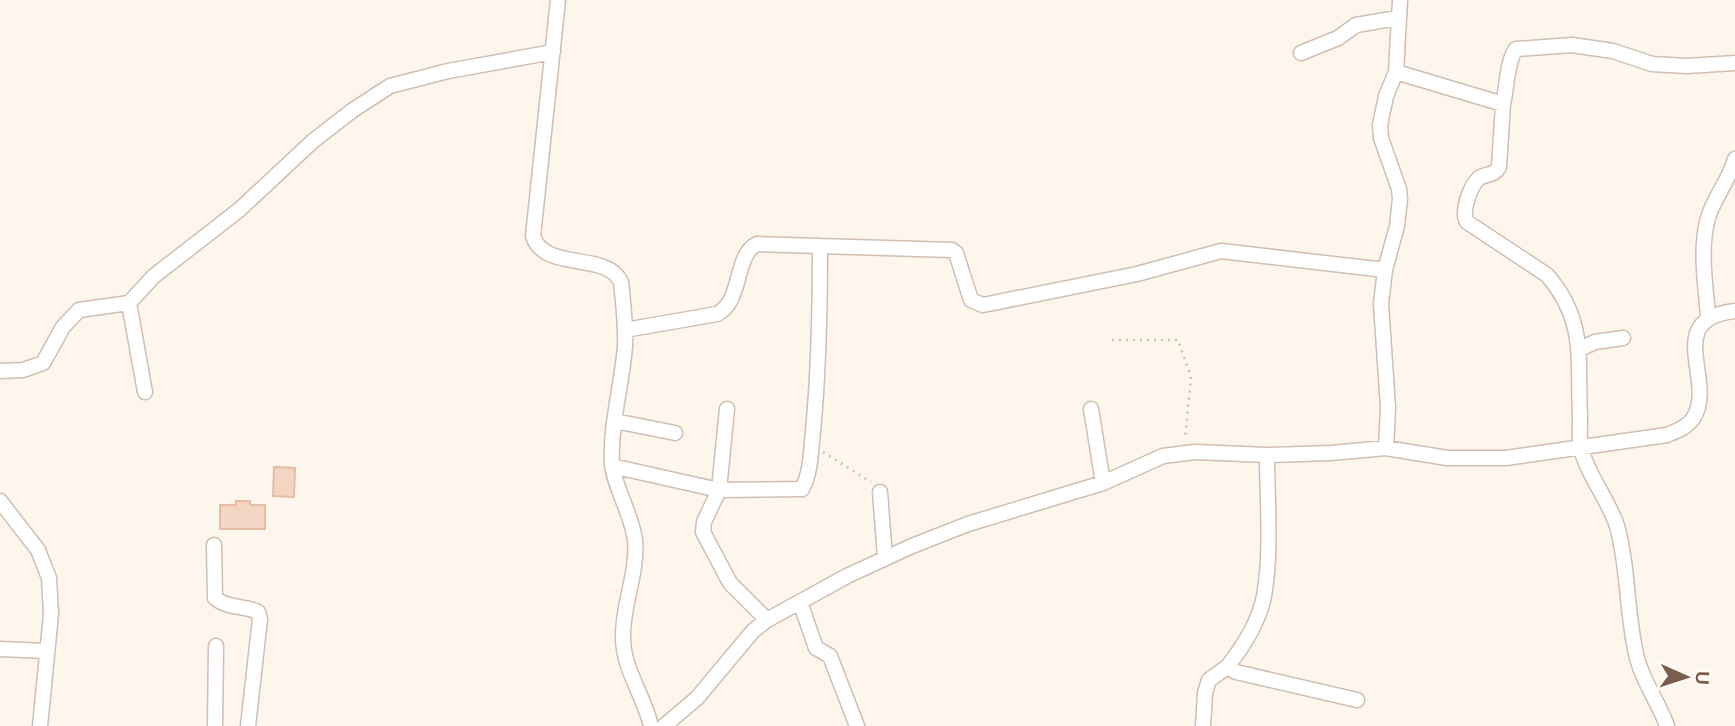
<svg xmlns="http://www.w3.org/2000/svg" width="1735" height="726" font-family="Helvetica,sans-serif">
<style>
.building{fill:#f3d5c3;stroke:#e6bba3;stroke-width:2}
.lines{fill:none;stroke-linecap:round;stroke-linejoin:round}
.street-casing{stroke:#d1beb0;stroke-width:17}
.path{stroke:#d9b8a5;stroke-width:2.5;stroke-dasharray:2 5;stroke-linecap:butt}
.street{stroke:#fff;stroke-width:14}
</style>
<rect width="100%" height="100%" fill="#fdf6ec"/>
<path class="building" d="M274,467L295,468L294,497L273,496Z
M236,501H250V505H265V529H220V505H236Z"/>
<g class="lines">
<defs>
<path id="street" d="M558,0L533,236C544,272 607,251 621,282C623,302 626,325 625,346C622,385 610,424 612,463C613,484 632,515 635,540C638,572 623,603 623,635C622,668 644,695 651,726
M1301,53L1338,38L1356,25L1397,18
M1396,72L1503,104C1507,88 1507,60 1516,49L1572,45L1613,51L1652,64L1687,66L1735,63
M1503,104L1499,167C1494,176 1487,173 1479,178C1470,186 1461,212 1467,222L1547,275C1587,321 1577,360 1580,416C1580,426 1579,439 1581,448C1586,472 1609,501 1617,526C1629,569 1626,614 1637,658C1643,682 1659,703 1667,726
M129,303L145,392
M1708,317C1706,286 1699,250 1708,218C1714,197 1729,181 1735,159
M625,330L717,314C743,301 734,255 757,244L820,246
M1580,349L1595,342L1623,338
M0,371L23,370L43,363L63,327L79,310L129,303L154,276L239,210L313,141L353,110L390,86L448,71L553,52
M727,409L719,490L704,522L703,532L730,583L767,620
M1091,409L1103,483
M615,421L675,433
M1386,448L1388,407L1381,304L1385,270L1397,226L1400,199L1399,189L1381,138L1380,125L1386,96L1396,72L1400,0
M612,466L719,490L802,489C811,473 811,450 813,431C819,369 820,308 820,246L952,250L956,253L971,300L983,305L1137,274L1221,251L1385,270
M880,492L885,558
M0,501L38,550L49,578L51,614L40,726
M214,545L215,598C228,609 244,605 258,612L260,619L248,726
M800,602L816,648L830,656L857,726
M0,649L46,651
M1227,667C1243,647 1259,622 1264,596C1272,550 1267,501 1267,455
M215,726L216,646
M664,726L697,698L753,631L767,620L847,576L912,546L968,524L1103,483L1163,456L1195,452L1267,455L1331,453L1386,448L1447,458H1506L1667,435C1677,431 1688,427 1694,417C1716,380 1662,319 1735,311
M1203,726L1205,693L1209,680L1227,667L1236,672L1357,700"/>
</defs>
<use href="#street" class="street-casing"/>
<path class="path" d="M1112,340H1178L1191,377L1185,439
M823,452L871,482"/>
<use href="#street" class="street"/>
</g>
<g transform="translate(1686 677) rotate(93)" stroke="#fffaf3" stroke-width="5" paint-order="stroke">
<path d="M0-5L12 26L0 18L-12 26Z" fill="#7a5c4d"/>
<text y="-10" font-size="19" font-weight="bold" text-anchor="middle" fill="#7a5c4d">U</text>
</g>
</svg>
